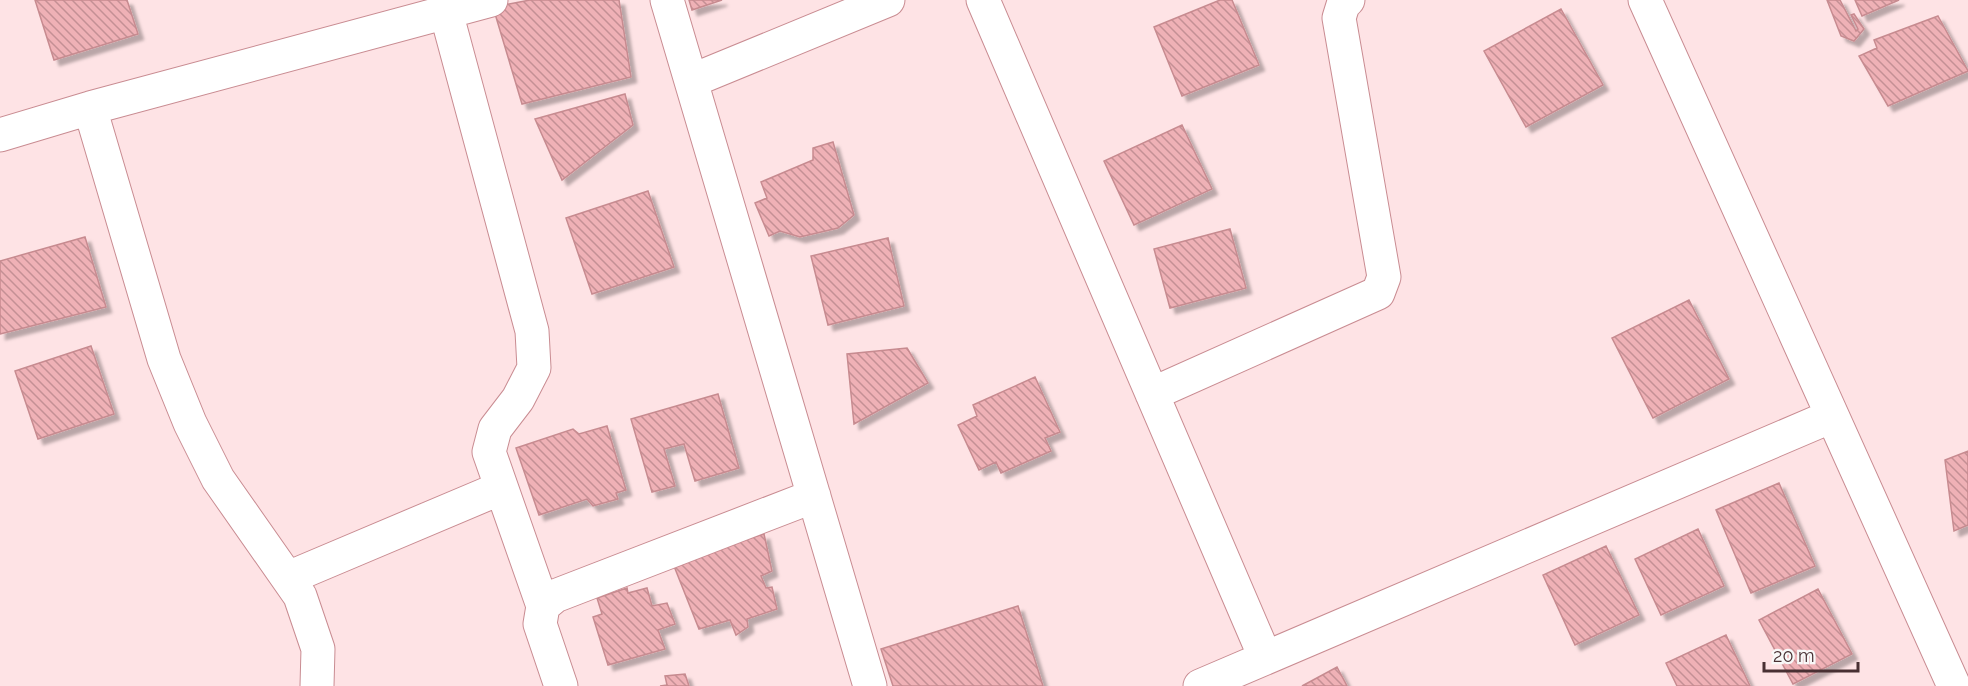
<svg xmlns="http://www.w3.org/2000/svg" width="1968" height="686" font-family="Raleway,sans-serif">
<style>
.building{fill:url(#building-back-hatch);stroke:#c78b90;stroke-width:1.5;filter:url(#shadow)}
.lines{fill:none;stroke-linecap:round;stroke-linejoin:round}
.street-casing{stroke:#c98c92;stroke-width:35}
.street{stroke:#fff;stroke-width:33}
</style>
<defs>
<pattern id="building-back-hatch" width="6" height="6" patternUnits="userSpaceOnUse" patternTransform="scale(1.5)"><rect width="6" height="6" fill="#efb1b6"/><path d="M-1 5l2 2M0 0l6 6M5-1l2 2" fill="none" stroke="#c49095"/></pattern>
<filter id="shadow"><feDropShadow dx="5.5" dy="5.5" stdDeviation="1.5" flood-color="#0004"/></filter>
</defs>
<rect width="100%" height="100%" fill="#fee3e5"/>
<path class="building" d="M35,0H127L138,34L54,60Z
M530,0H619L631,77L522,104L493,7Z
M689,0H722L692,10Z
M1220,0H1232L1259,65L1182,96L1154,27Z
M1827,0H1840L1856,31L1858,29L1851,15L1854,14L1864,29L1854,41L1841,36Z
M1855,0H1899L1862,16Z
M1561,9L1603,85L1526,127L1484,51Z
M1938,16L1968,71L1888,106L1859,56L1877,48L1874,40Z
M625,94L633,125L562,180L535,119Z
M1182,125L1212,189L1134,225L1104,161Z
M833,142L854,215L838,228L800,237L780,231L769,236L755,203L767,198L761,182L813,160V148Z
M648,191L674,267L592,294L566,218Z
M1230,229L1246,288L1170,308L1154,249Z
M85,237L106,307L0,334V261Z
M888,238L904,306L828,325L811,256Z
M1689,300L1729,379L1653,418L1612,338Z
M91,346L114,414L38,439L15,371Z
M907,348L928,383L854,424L847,354Z
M1035,377L1060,432L1045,438L1051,451L1001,473L996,462L979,470L958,425L977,416L973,405Z
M718,394L739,468L695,481L684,444L664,449L675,486L652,492L631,419Z
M607,426L626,490L616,493L618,499L593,506L587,499L539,515L516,448L573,429L579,434Z
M1968,451V525L1954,531L1945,460Z
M1779,483L1815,566L1751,593L1716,510Z
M1698,529L1724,586L1661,615L1635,559Z
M764,534L772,571L761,576L766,588L772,587L777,609L747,619L748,627L736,635L730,620L699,629L672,561Z
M1606,546L1639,615L1575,645L1543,575Z
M627,588L628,593L647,588L652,606L667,603L675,624L658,630L665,649L608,665L593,617L602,614L597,598Z
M1818,589L1852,654L1793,684L1759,620Z
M1018,606L1043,686H893L881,649Z
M1726,635L1750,686H1677L1666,663Z
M1337,667L1347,686H1302Z
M685,674L689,686H660L667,685L665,676Z"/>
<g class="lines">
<defs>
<path id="street" d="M667,0L870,686
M983,0L1265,657
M1645,0L1954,686
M446,12L532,331L534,368L518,399L495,429L489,452L543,606L540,624L561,686
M691,81L888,0
M90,108L164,359L190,423L218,479L300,596L318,649L317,686
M0,135L90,108L491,0
M1152,394L1378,293L1384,277L1339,18L1343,5L1348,0
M288,578L501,488
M543,606L555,596L814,496
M1200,686L1832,416"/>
</defs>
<use href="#street" class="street-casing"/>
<use href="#street" class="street"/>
</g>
<path d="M1764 662v9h94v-9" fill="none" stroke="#493033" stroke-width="3"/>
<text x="1773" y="662" font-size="18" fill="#493033" stroke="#f8f8f8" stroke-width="4.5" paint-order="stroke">20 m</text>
</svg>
